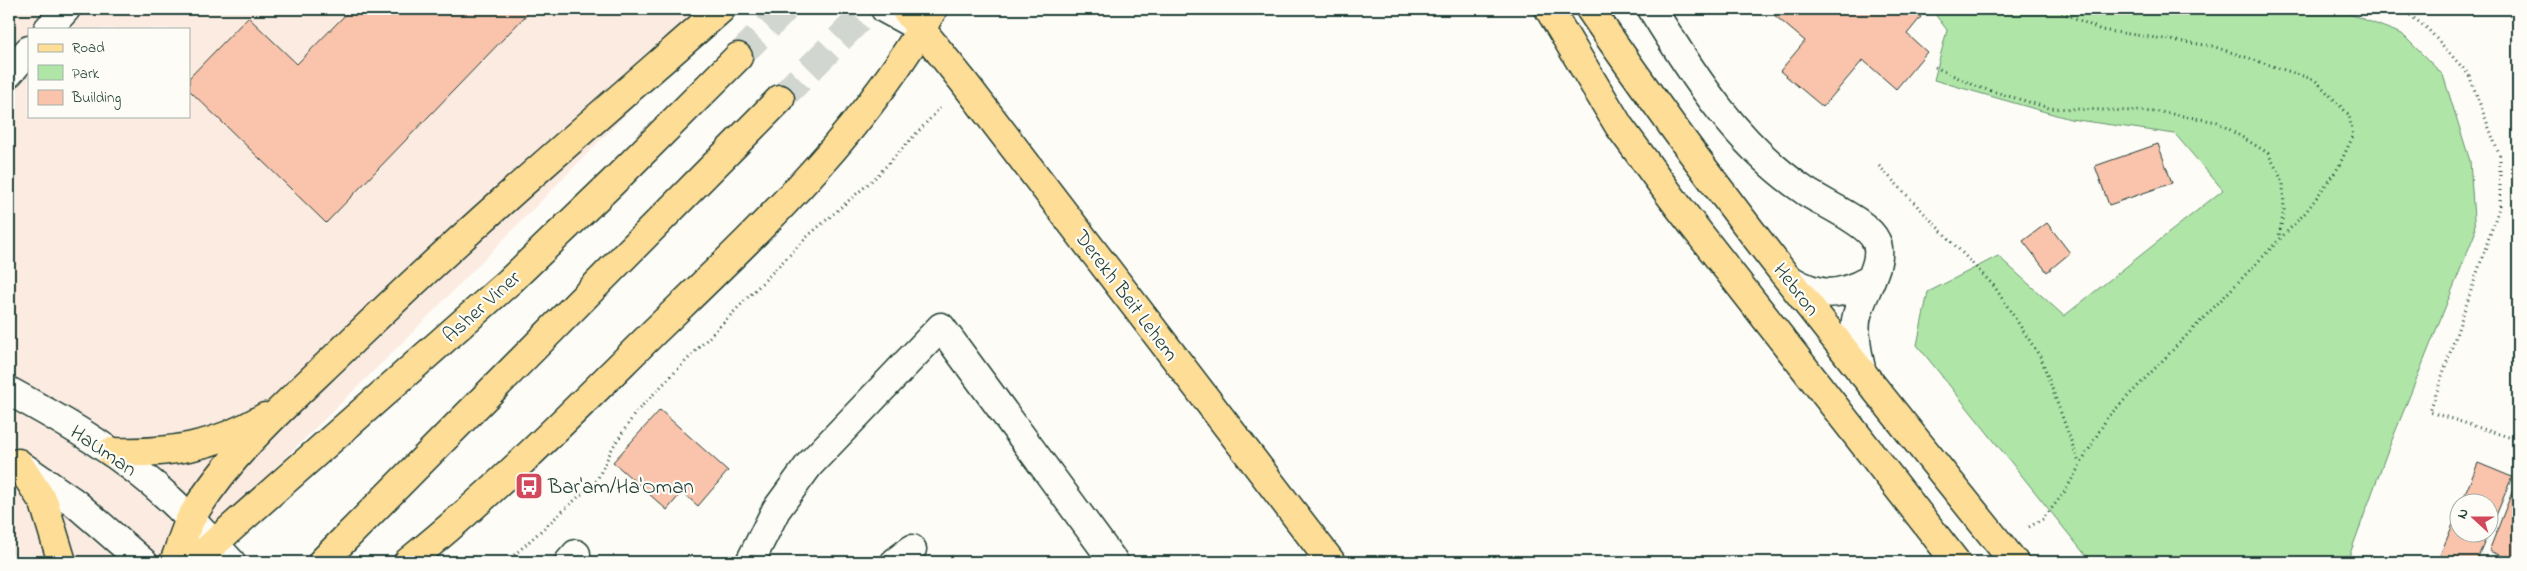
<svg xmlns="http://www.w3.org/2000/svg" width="2527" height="571" font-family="'Indie Flower',sans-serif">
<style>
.built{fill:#fcebe0;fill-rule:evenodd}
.green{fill:#afe5a7;stroke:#67916e}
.building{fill:#f9c3ac;stroke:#1f3d34}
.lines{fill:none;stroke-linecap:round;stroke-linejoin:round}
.major-tunnel{stroke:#d1d6d0;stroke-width:28;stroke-dasharray:28 14;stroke-linecap:butt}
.minor-casing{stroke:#1f3d34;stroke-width:31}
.major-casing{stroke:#1f3d34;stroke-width:31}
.highway-casing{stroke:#1f3d34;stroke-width:31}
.path{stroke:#1f3d34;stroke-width:3;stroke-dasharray:1 4;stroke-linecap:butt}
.minor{stroke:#fdfcf7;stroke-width:28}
.major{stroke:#fedd96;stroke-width:28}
.highway{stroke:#fedd96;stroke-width:28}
.labels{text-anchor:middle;stroke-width:4.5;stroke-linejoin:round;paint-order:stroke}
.street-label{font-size:21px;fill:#1f3d34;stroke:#fdfcf7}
.poi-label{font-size:21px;fill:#1f3d34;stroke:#fdfcf7;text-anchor:start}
</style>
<rect width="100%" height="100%" fill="#fdfcf7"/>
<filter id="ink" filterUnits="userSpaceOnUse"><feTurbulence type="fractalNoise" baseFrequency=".02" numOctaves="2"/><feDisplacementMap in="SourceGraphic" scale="10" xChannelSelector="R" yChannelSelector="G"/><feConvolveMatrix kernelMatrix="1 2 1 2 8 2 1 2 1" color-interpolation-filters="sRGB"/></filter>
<g filter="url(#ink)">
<path class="built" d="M9,9H718L719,19L407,338L179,562H9ZM29,29H189V116H29Z"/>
<path class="green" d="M1931,9H2317L2342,11L2402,34L2443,75L2470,161L2475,233L2386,455L2347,562H2091L1917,345L1928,292L1998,256L2064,316L2223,190L2175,134L2070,119L1934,80L1947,30Z"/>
<path class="building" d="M351,9H532L326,223L189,90V78L248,17L297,64Z
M1767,9H1911L1921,17L1907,34L1927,52L1896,89L1863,60L1823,107L1780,71L1805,41Z
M2158,144L2172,183L2109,205L2095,166Z
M2047,223L2070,253L2047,272L2023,241Z
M660,410L728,471L698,506L682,492L667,510L613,462Z
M2478,463L2512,477L2490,530V504H2461Z
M2514,487L2518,489V562L2489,551Z
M2460,508V534H2488L2476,562H2437Z"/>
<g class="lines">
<path class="major-tunnel" d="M738,57L785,9
M780,99L869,9"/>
<defs>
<path id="minor" d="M885,9L922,29
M1652,9C1694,77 1738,146 1805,191C1822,203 1868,222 1876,241C1886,263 1860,294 1856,320C1854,337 1858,355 1862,373
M48,29L66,9
M9,73L29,50
M1789,279C1819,297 1838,297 1869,280
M9,391C66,422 125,456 173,502C193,521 212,542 231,562
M19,464L75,503L143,562
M569,562L576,554
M750,562L776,510L809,465L941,327L1114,562
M895,562L912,549"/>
<path id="major" d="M905,9L963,81L1331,562
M111,452C170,454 214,447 265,417
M18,463L44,503L62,562
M174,562C180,548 184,531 191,518C232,449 298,394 355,338C473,224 598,117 721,9
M193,562L510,281L612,183L738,57
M322,562L780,99
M408,562C496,491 575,410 655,331C757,232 863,134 933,9"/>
<path id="highway" d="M1549,9L1619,126L1678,206L1956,562
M1590,9C1720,201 1869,381 2014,562"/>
</defs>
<use href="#minor" class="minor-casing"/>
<use href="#major" class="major-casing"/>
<use href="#highway" class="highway-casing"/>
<path class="path" d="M2402,9L2427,28L2469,75L2500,157V205L2430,412L2518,440
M1935,67L1978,87L2049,108L2161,112L2217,122L2268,153L2283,182L2284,210L2279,236
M1879,166L1994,286L2041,358L2079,463
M2029,527L2043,519L2064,493L2107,418L2306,212L2338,168L2353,136L2349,115L2315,80L2212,46L2101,30L2055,9
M501,562L512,557L597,480L613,447L636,412L809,235L876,177L940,108"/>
<use href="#minor" class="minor"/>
<use href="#major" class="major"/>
<use href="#highway" class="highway"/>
</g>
</g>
<defs>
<symbol id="bus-square" viewBox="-11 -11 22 22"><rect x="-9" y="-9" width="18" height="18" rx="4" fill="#d1495b" stroke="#fdfcf7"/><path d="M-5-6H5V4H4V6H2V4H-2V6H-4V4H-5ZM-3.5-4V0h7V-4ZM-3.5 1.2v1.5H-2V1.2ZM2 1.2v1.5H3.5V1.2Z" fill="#fff"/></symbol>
</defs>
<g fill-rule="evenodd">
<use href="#bus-square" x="513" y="470" width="32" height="32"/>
</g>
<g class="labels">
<g class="street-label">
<text transform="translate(1797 289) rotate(52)" y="7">Hebron</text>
<text transform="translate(1127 295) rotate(53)" y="7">Derekh Beit Lehem</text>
<text transform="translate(481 306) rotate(-42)" y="7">Asher Viner</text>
<text transform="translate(104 450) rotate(34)" y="7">HaUman</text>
</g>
<g class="poi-label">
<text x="548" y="493">Bar'am/Ha'Oman</text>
</g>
</g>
<rect width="2527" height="571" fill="none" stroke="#fdfcf7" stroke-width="30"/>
<rect x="15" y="15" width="2497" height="541" fill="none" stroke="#1f3d34" stroke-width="2" filter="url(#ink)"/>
<rect x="28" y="28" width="162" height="90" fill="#fdfcf7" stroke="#a4b0a9"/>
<rect x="38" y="44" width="25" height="8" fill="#fedd96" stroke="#a4b0a9"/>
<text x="72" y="52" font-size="15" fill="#1f3d34">Road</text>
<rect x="38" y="65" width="25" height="15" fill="#afe5a7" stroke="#a4b0a9"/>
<text x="72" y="78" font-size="15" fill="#1f3d34">Park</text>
<rect x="38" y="90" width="25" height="15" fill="#f9c3ac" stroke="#a4b0a9"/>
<text x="72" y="102" font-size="15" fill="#1f3d34">Building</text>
<g transform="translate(2474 518) rotate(291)"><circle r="24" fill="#fdfcf7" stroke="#a4b0a9"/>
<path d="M0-4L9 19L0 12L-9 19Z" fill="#d1495b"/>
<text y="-8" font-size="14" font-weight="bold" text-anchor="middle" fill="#1f3d34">N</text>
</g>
</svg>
